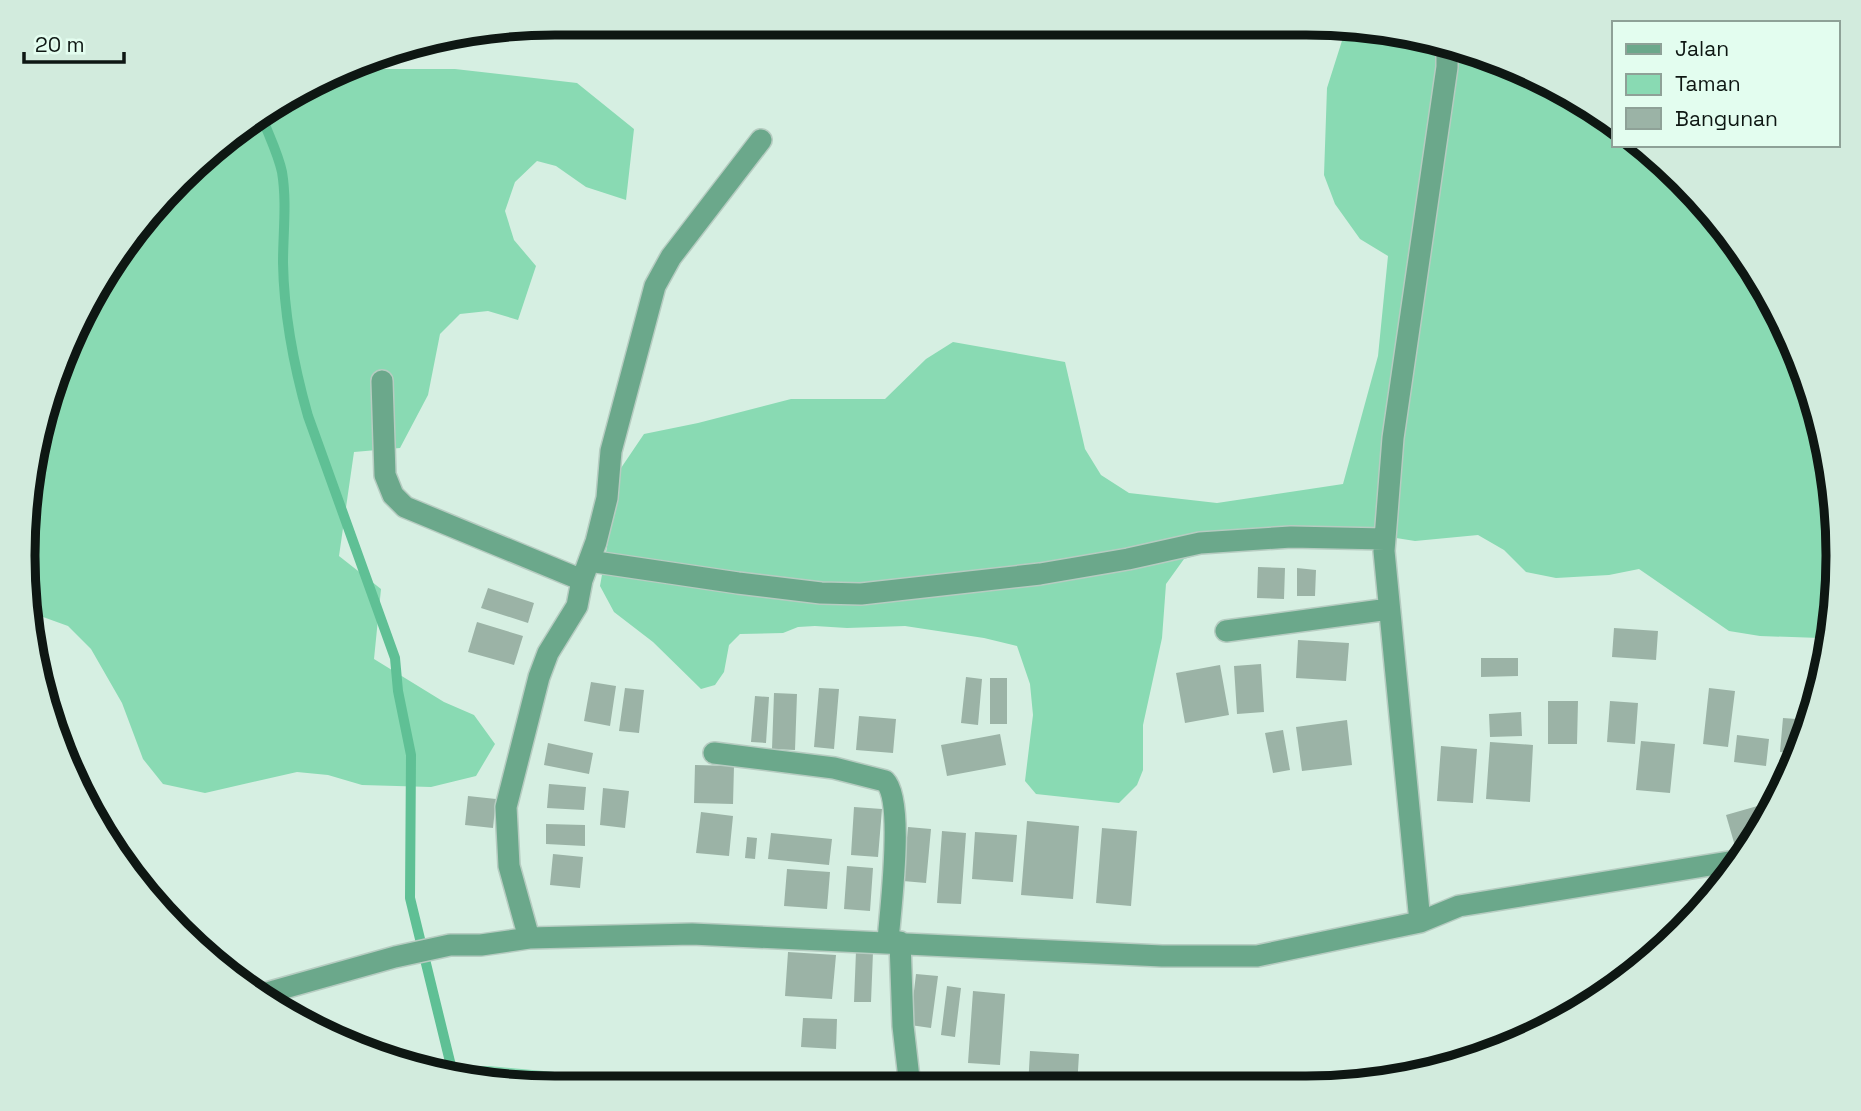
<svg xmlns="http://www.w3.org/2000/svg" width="1861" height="1111" font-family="'Space Grotesk',sans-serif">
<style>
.green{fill:#89dab3}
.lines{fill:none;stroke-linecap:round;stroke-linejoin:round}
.stream{stroke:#5fc095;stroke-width:10}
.building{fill:#9bb3a6}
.minor-casing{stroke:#b6ccc1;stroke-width:24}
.minor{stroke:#6ba88b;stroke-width:21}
.rim{fill:none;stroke:#0e1713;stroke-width:9}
</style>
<rect width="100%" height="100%" fill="#d6efe2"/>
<path class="green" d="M1347,25L1477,51L1602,113L1614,123V145H1641L1682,179L1749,260L1798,352L1828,452L1838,556L1829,648L1820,638L1760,636L1729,631L1639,569L1609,575L1556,578L1526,572L1504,550L1478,535L1415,541L1327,527L1266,535L1184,559L1166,584L1162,638L1143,725V770L1137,785L1119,803L1036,794L1025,781L1033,715L1030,684L1017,646L984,638L905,626L847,628L815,626L798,627L783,633L740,634L729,645L724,672L715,685L701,689L653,642L614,612L600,586L621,468L644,434L698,423L791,399H885L926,359L953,342L1065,362L1085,449L1101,475L1129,493L1217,503L1343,484L1378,356L1388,256L1360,239L1335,204L1324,175L1327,88Z
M351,69H455L577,83L634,129L626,200L586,187L556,166L537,161L515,182L505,211L514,240L536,266L518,320L488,311L460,314L440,334L428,395L400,448L354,452L339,556L381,589L374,659L444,702L474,715L495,744L476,776L431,787L362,785L328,775L297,772L205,793L163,784L143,759L122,703L91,649L68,626L32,613L23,555L51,385L113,259L232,133Z
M440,1066H489L609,1077L619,1087H520L441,1071Z"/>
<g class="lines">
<path class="stream" d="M262,117C268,134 278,153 282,172C287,202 283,233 283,263C284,314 294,367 308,416L395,658L398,691L411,755L410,898L453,1074"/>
</g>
<path class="building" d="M1258,567L1285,568L1284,599L1257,598Z
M1297,568L1316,570L1315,596H1297Z
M488,588L534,603L528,623L481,608Z
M477,622L523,636L514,665L468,652Z
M1614,628L1658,631L1656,660L1612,657Z
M1298,640L1349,643L1346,681L1296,678Z
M1481,658H1518V676L1481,677Z
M1261,664L1264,712L1237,714L1234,666Z
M1220,665L1229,715L1185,723L1176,673Z
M966,677L982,679L978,725L961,723Z
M990,678H1007V724H990Z
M591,682L616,686L610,726L584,721Z
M625,688L644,690L639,733L619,731Z
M819,688L839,689L834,749L814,747Z
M1709,688L1735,691L1728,747L1703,744Z
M774,693L797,694L795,750L772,749Z
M755,696L769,697L766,743L751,742Z
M1548,701H1578L1577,744H1548Z
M1610,701L1638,703L1635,744L1607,742Z
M1521,712L1522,736L1490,737L1489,714Z
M859,716L896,719L893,753L856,750Z
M1783,718L1810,720L1799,753L1780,752Z
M1347,720L1352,765L1302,771L1296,727Z
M1283,730L1290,770L1273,773L1265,733Z
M1000,734L1006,765L947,776L941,745Z
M1737,735L1769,739L1766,766L1734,762Z
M1641,741L1675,744L1670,793L1636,790Z
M1490,742L1533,745L1530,802L1486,799Z
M548,743L593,753L589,774L544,765Z
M1441,746L1477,749L1473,803L1437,801Z
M695,765L734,766L733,804L694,803Z
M549,784L586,787L584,810L547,808Z
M603,788L629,791L625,828L600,825Z
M468,796L496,799L493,828L465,825Z
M1775,801L1754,841L1735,846L1726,815Z
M854,807L882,809L878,857L851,855Z
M701,812L733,816L729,856L696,853Z
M1027,821L1079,826L1073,899L1021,895Z
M546,824L585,825V846L546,844Z
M908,827L931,829L926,883L903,881Z
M1102,828L1137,831L1131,906L1096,903Z
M942,831L966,833L961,904L937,903Z
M975,832L1017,835L1013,882L972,879Z
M771,833L832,839L829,865L768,859Z
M747,837L757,838L755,859L745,858Z
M553,854L583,857L580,888L550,885Z
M847,866L873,868L870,911L844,909Z
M787,869L830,872L827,909L784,906Z
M856,951L873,952L871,1002H854Z
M788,952L836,955L832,999L785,996Z
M916,974L938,976L931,1028L910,1025Z
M947,986L961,988L955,1037L941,1035Z
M973,991L1005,994L1000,1065L968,1063Z
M803,1018L837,1019L836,1049L801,1047Z
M1030,1051L1079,1054L1077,1087H1028Z
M948,1077L980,1078L979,1087H948Z
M991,1080L1015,1081V1087H990Z"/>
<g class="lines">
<defs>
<path id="minor" d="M382,381L385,475L393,495L405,507L582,580
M589,561L738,583L821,593L861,594L1040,574L1128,559L1200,543L1291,537L1385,539
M1226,631L1389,609
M714,753L834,768L885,781C905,801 890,911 888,941
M1420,922L1384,551L1393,438L1447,67V45
M529,938L509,866L506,807L539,677L548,653L577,606L582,580L596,542L607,498L611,451L655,286L671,257L761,140
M900,942L903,1026L910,1087
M256,996L395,957L450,945H481L529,938L692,934L1162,956H1257L1420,922L1459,906L1741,860"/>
</defs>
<use href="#minor" class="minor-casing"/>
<use href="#minor" class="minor"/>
</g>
<path d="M0 0H1861V1111H0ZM555 35H1306A520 520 0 0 1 1826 555V556A520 520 0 0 1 1306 1076H555A520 520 0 0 1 35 556V555A520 520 0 0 1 555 35Z" fill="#d2ebdd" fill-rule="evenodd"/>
<path class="rim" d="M555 35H1306A520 520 0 0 1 1826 555V556A520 520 0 0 1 1306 1076H555A520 520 0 0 1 35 556V555A520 520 0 0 1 555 35Z"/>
<rect x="1612" y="21" width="228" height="126" fill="#e3fdef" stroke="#8ea197" stroke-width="2"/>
<rect x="1626" y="44" width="35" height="10" fill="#6ba88b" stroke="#8ea197" stroke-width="2"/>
<text x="1675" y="56" font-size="21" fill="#0e1713">Jalan</text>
<rect x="1626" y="74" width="35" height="21" fill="#89dab3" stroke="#8ea197" stroke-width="2"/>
<text x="1675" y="91" font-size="21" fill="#0e1713">Taman</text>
<rect x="1626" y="108" width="35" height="21" fill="#9bb3a6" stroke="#8ea197" stroke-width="2"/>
<text x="1675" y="126" font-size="21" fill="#0e1713">Bangunan</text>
<path d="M24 52v10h100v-10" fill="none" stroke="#0e1713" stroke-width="3.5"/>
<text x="35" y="52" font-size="21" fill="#0e1713" stroke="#e3fdef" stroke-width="5" paint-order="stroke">20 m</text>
</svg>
